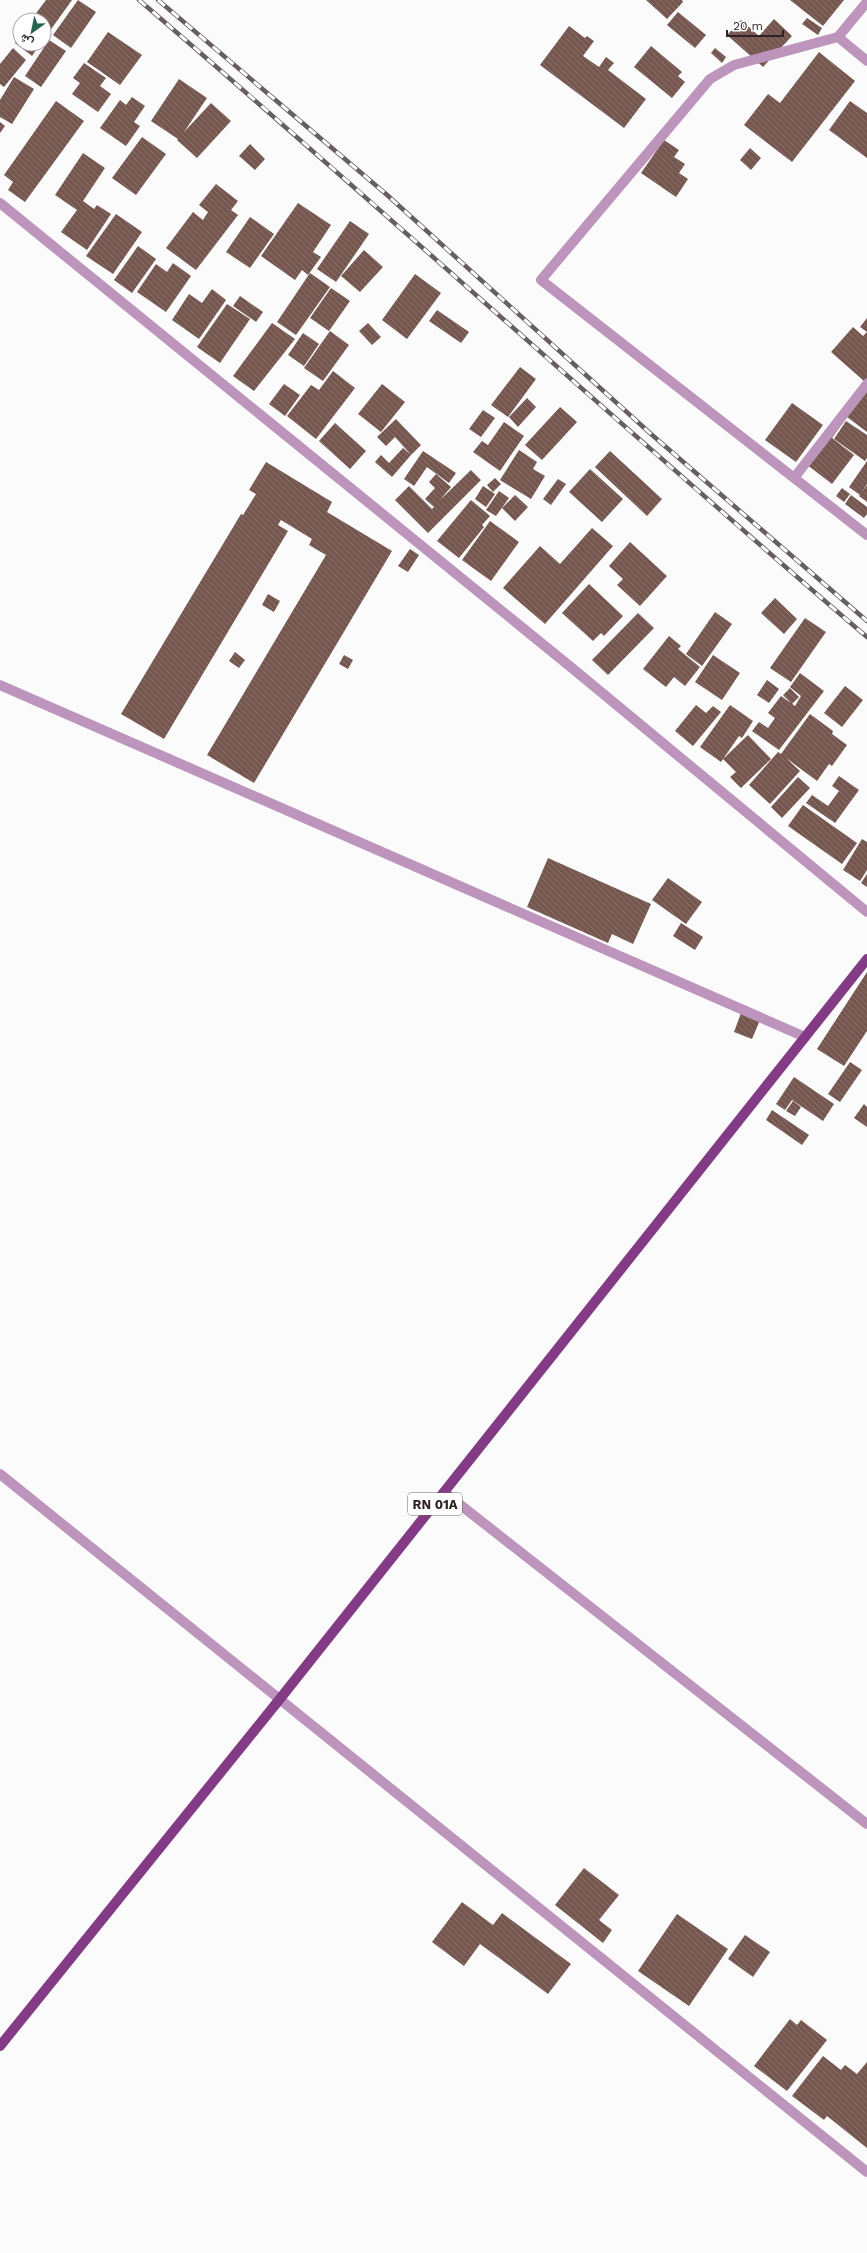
<svg xmlns="http://www.w3.org/2000/svg" width="867" height="2253" font-family="'Work Sans',Vazirmatn,sans-serif">
<style>
.building{fill:url(#building-back-hatch)}
.lines{fill:none;stroke-linecap:round;stroke-linejoin:round}
.minor{stroke:#bd94bc;stroke-width:10}
.major{stroke:#843b85;stroke-width:10}
.rail-casing{stroke:#675e61;stroke-width:4.5}
.rail{stroke:#fff;stroke-width:3;stroke-dasharray:9;stroke-linecap:butt}
.labels{text-anchor:middle;stroke-width:4;stroke-linejoin:round;paint-order:stroke}
.shield{fill:#fff;stroke:#6e6568;stroke-width:1}
.shield-label{font-size:13px;font-weight:bold;fill:#302327}
</style>
<defs>
<pattern id="building-back-hatch" width="6" height="6" patternUnits="userSpaceOnUse"><rect width="6" height="6" fill="#75574f"/><path d="M-1 5l2 2M0 0l6 6M5-1l2 2" fill="none" stroke="#88706b"/></pattern>
</defs>
<rect width="100%" height="100%" fill="#fbfbfb"/>
<path class="building" d="M46,0H72L44,39V20H31Z
M78,0L96,12L71,48L53,35Z
M646,0H682L683,2L667,19Z
M790,0H844L823,26Z
M678,12L706,35L695,48L667,25Z
M807,18L822,28L818,35L802,24Z
M774,19L792,36L763,67L727,35L741,20L759,36Z
M569,26L585,38L587,36L594,41L583,56L599,67L606,57L614,63L608,70L646,99L624,128L540,65Z
M108,32L142,55L120,85L87,62Z
M20,36V44H40L32,56L15,43Z
M49,40L66,51L41,87L25,76Z
M651,46L682,72L678,76L685,82L672,98L634,67Z
M13,48L26,60L4,87L0,84V64Z
M715,48L726,57L722,63L711,53Z
M819,52L855,81L792,162L744,125L768,94L780,103Z
M84,63L106,78L100,86L111,94L98,112L72,94L80,83L73,78Z
M14,77L34,89L12,124L0,117V100Z
M179,79L207,98L184,132L211,103L231,121L197,158L177,140L178,139L151,121Z
M132,97L145,106L134,122L140,126L126,146L100,128L120,100L126,105Z
M56,101L84,121L25,202L8,190L13,182L4,175Z
M850,101L867,113V158L829,130Z
M0,122L5,126L0,133Z
M142,137L166,154L136,195L112,178Z
M664,140L679,150L674,157L685,164L679,173L688,179L676,197L641,173Z
M250,144L265,159L255,170L239,156Z
M750,148L761,158L751,170L740,160Z
M83,153L105,168L83,201L94,209L97,205L111,214L87,250L61,232L77,210L55,195Z
M216,184L238,201L231,210L238,215L196,270L166,248L193,212L203,220L208,212L199,205Z
M298,203L331,225L313,252L321,257L308,275L302,270L295,280L261,256Z
M116,214L142,232L113,274L86,256Z
M250,217L274,234L250,268L226,252Z
M350,221L369,234L336,282L317,269Z
M138,246L156,259L132,293L114,280Z
M364,250L383,267L360,292L341,276Z
M173,263L191,276L166,312L137,292L156,264L167,272Z
M310,273L330,287L296,335L277,322Z
M415,274L441,293L407,339L382,320Z
M331,288L350,301L329,331L310,318Z
M212,289L226,300L199,339L172,320L189,294L202,303Z
M240,296L263,312L256,322L233,306Z
M227,304L250,319L220,363L197,347Z
M437,310L469,332L461,343L429,321Z
M867,318V378L864,381L831,352L853,327L863,336L867,332L860,327Z
M272,323L295,339L254,391L233,376Z
M368,323L381,337L372,345L359,331Z
M330,331L349,345L323,381L304,368Z
M303,333L319,344L304,366L288,355Z
M520,367L536,379L508,417L491,405Z
M333,371L355,388L316,439L287,416L311,385L319,390Z
M284,384L300,395L285,416L269,404Z
M382,384L405,402L381,432L358,414Z
M867,391V432L847,417L832,438L854,455L832,484L806,464Z
M527,398L536,407L518,427L509,417Z
M792,403L823,425L796,462L765,440Z
M560,407L577,422L542,460L525,445Z
M483,410L495,418L481,437L469,429Z
M396,419L421,445L411,455L395,437L386,446L377,437Z
M846,421L867,435V458L865,461L834,439Z
M504,422L524,436L500,471L473,452L482,441L488,445Z
M335,423L366,451L350,469L319,441Z
M403,448L411,455L392,477L375,462L381,455L389,463Z
M519,450L537,462L533,469L545,476L531,499L500,480Z
M423,451L456,473L449,483L427,467L414,486L404,479Z
M610,451L662,499L647,516L595,467Z
M867,461V484L860,495L849,487Z
M266,462L332,502L327,512L392,551L254,783L207,755L326,555L309,545L312,539L281,520L278,525L288,531L164,739L121,714L241,514L243,515L256,494L249,490Z
M590,469L623,499L602,522L569,492Z
M471,470L481,480L428,533L395,500L409,486L432,509L434,507L425,499L435,488L429,482L436,474L451,487L440,500Z
M495,478L501,484L493,492L487,485Z
M558,479L566,484L551,505L543,499Z
M867,485V502L859,496Z
M483,486L495,494L486,507L475,499Z
M842,488L850,494L844,502L836,496Z
M499,491L509,498L496,516L486,510Z
M515,495L528,507L515,521L502,508Z
M851,495L867,507V514L864,518L845,504Z
M471,500L490,516L482,525L484,527L459,558L437,541Z
M490,521L519,542L491,581L462,560Z
M592,528L613,546L545,624L503,588L540,546L560,564Z
M630,542L667,576L640,606L617,585L623,579L609,566Z
M410,549L419,555L408,572L398,566Z
M589,584L623,616L604,636L601,633L593,641L562,613Z
M268,594L280,601L274,612L262,605Z
M775,598L797,619L784,634L761,613Z
M715,612L732,624L702,666L686,654Z
M638,613L654,628L608,675L592,660Z
M805,618L826,632L791,682L770,668Z
M669,636L681,646L678,649L700,667L685,686L674,677L666,687L643,669Z
M235,652L245,660L239,668L229,661Z
M344,655L353,660L348,669L339,664Z
M713,655L740,673L722,700L695,682Z
M800,673L824,691L779,750L752,731L759,722L768,728L775,718L768,713L781,696L795,706L801,696L790,687Z
M767,680L779,689L769,703L757,695Z
M845,686L863,700L842,727L824,713Z
M790,688L799,697L792,704L783,695Z
M696,705L706,713L713,706L721,712L693,746L675,731Z
M730,705L753,721L742,738L739,736L721,762L700,747Z
M810,714L833,731L832,734L847,745L832,766L829,764L817,781L786,758L800,771L770,804L749,785L778,752L781,754Z
M748,735L771,759L741,788L730,777L736,772L723,759Z
M839,776L859,790L835,823L806,803L812,795L828,806L839,791L832,786Z
M798,777L810,788L782,818L771,807Z
M803,805L857,843L842,864L788,826Z
M862,839L867,842V870L860,881L843,870Z
M548,858L651,904L633,944L612,934L608,943L527,907Z
M867,874V887L861,883Z
M668,878L702,902L686,924L652,900Z
M681,923L703,937L695,950L673,936Z
M867,972V1031L844,1066L817,1049Z
M741,1013L760,1020L752,1039L734,1032Z
M850,1062L862,1070L840,1102L828,1094Z
M794,1077L834,1104L823,1121L792,1100L785,1110L776,1104Z
M793,1101L801,1107L795,1116L786,1111Z
M864,1104L867,1107V1127L854,1118Z
M772,1110L809,1135L802,1145L766,1120Z
M584,1868L619,1895L599,1920L612,1930L603,1943L555,1905Z
M462,1902L493,1925L502,1913L571,1964L548,1994L480,1944L464,1966L432,1942Z
M677,1914L728,1949L689,2006L638,1971Z
M745,1935L770,1952L753,1977L728,1959Z
M790,2019L797,2025L801,2020L827,2040L787,2091L754,2066Z
M823,2056L841,2070L845,2065L857,2074L867,2062V2148L827,2116L824,2120L792,2096Z"/>
<g class="lines">
<path class="minor" d="M867,2L838,37L867,61
M838,37L734,65L710,79L541,280L867,535
M0,203L572,668L867,912
M794,478L867,384
M0,685L805,1037
M0,1474L867,2172
M444,1492L867,1824"/>
<path class="major" d="M0,2046L279,1700L867,959"/>
<defs>
<path id="rail" d="M139,0C384,210 622,428 867,637
M158,0L386,194L651,434L867,621"/>
</defs>
<use href="#rail" class="rail-casing"/>
<use href="#rail" class="rail"/>
</g>
<g class="labels">
<rect class="shield" x="408" y="1493" width="54" height="22" rx="3"/>
<g class="shield-label">
<text x="435" y="1509">RN 01A</text>
</g>
</g>
<g transform="translate(32 32) rotate(213)"><circle r="19" fill="#ffffff" stroke="#aca7a9"/>
<path d="M0-3L7 15L0 10L-7 15Z" fill="#28634d"/>
<text y="-6" font-size="11" font-weight="bold" text-anchor="middle" fill="#302327">ش</text>
</g>
<path d="M727 30v6h56v-6" fill="none" stroke="#302327" stroke-width="2"/>
<text x="733" y="30" font-size="12" fill="#302327" stroke="#ffffff" stroke-width="3" paint-order="stroke">20 m</text>
</svg>
